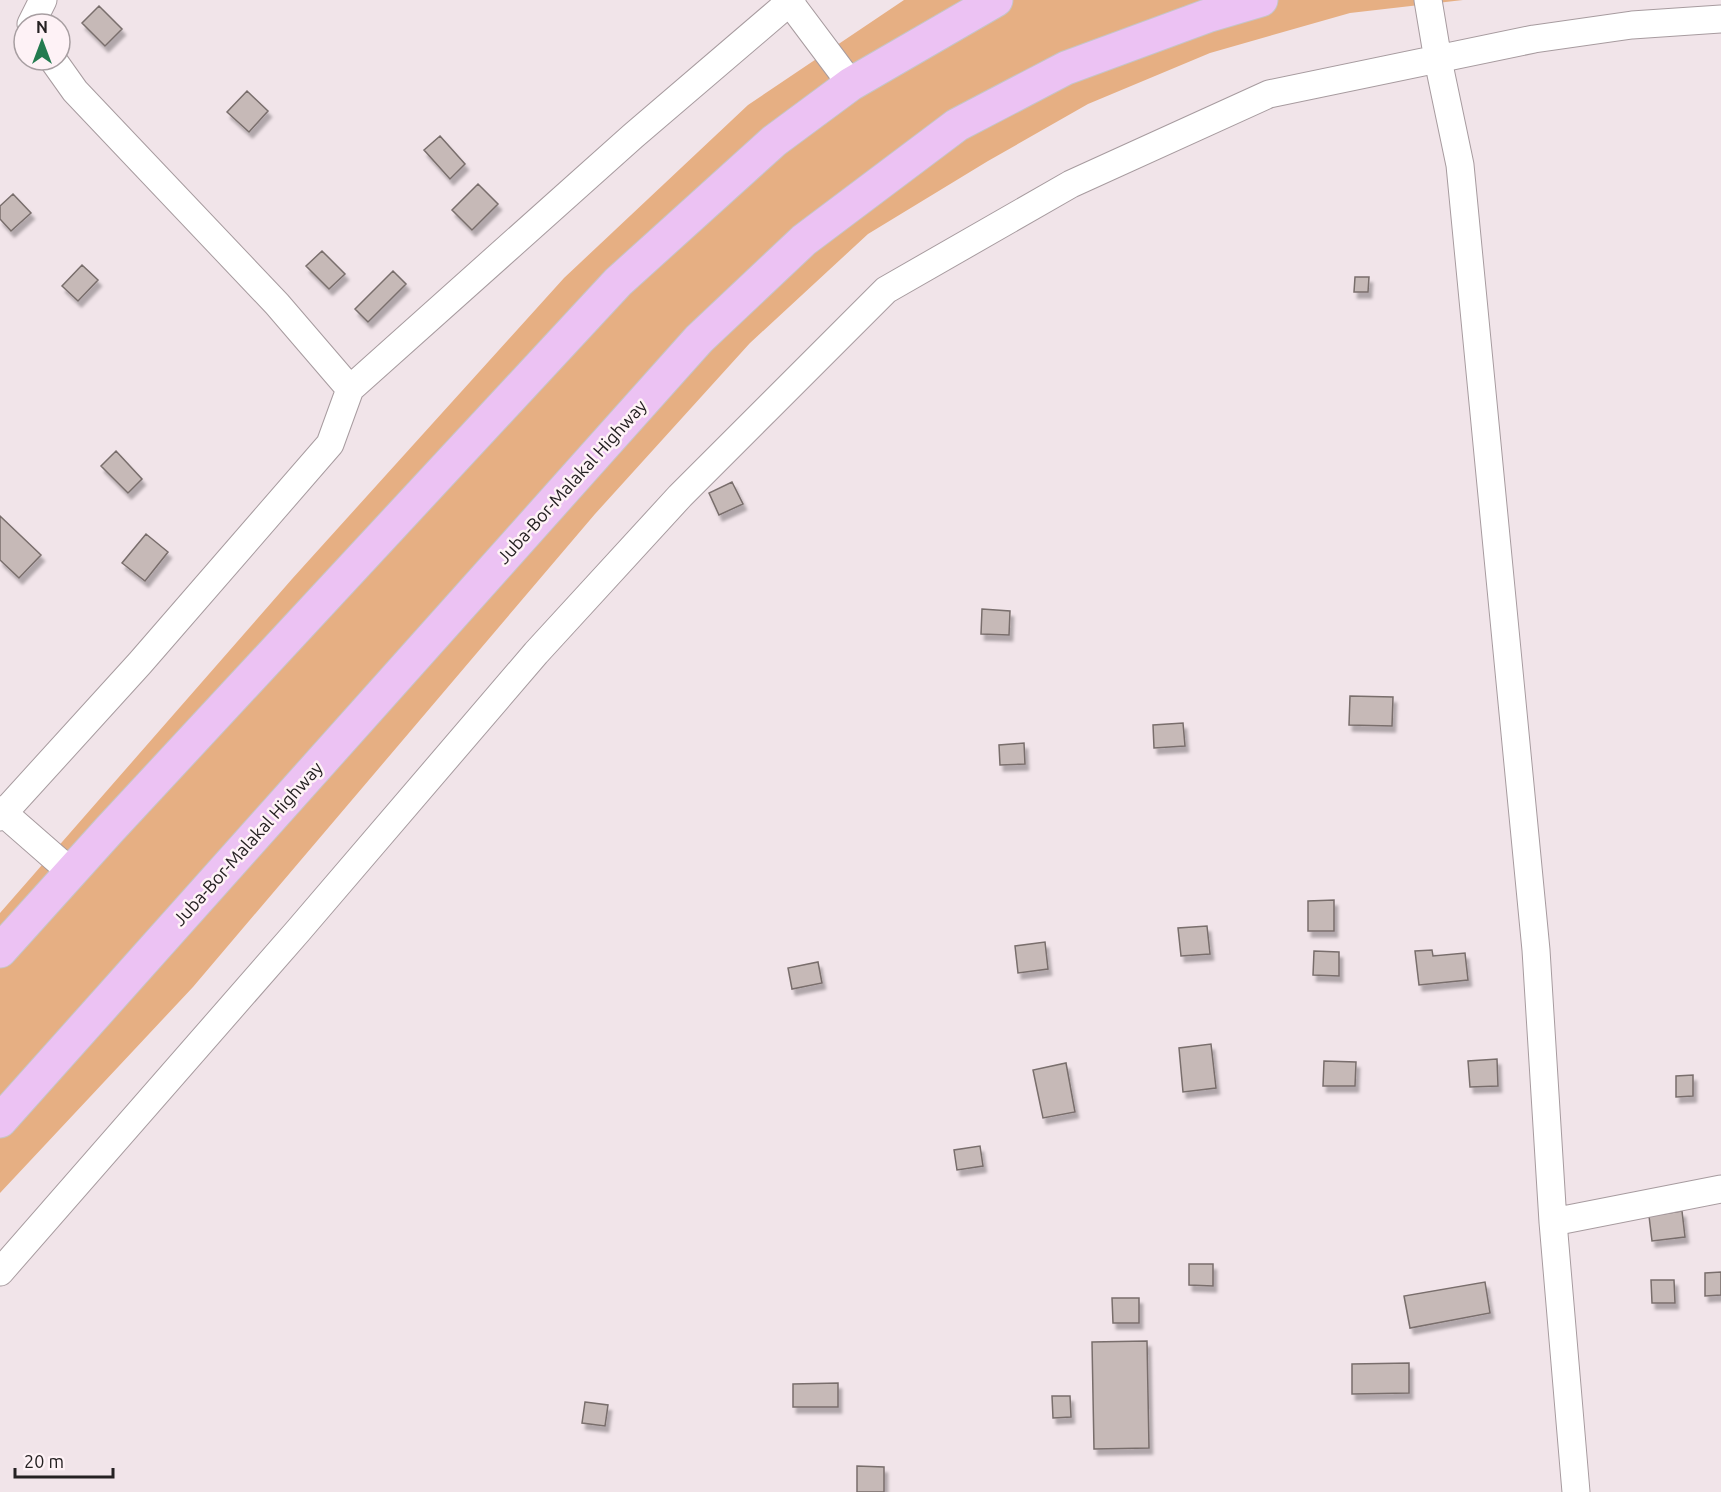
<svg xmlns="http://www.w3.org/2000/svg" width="1721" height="1492" font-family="Ubuntu,sans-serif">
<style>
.green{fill:#e6af83}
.building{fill:#c6b9b7;stroke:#796e6c;stroke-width:1.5;filter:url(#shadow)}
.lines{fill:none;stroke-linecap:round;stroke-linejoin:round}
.minor-casing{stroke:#a79b9f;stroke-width:29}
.trunk-casing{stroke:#c6c5c6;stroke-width:35}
.minor{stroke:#fff;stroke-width:27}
.trunk{stroke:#ecc2f3;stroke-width:33}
.labels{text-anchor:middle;stroke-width:5;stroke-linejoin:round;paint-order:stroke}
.street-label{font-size:18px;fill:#252122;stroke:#fef2f6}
</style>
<defs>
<filter id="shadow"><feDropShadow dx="3.5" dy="6" stdDeviation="1.5" flood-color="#0004"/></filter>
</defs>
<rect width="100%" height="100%" fill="#f1e4e9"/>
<path class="green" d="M904,0H1463L1350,13L1210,53L1088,104L988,161L868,234L750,343L595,514L193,987L0,1193V913L292,579L564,278L748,105Z"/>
<path class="building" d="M99,6L122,29L105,46L82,23Z
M247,91L268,111L249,132L227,112Z
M440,136L465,164L450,179L424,150Z
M478,184L498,204L472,230L452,210Z
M13,194L31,213L11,231L0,219V206Z
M322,251L345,274L329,289L306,266Z
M82,265L98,280L78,301L62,286Z
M393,271L406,284L368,322L355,309Z
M1355,277H1369L1368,292H1354Z
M116,451L142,479L128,493L101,466Z
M732,482L743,504L719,515L709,493Z
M0,516L41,555L19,578L0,560Z
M146,534L168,552L145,581L122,563Z
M982,609L1010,611L1009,635L981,634Z
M1350,696L1393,697L1392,726L1349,725Z
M1183,723L1185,746L1154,748L1153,725Z
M1024,743L1025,764L1000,765L999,745Z
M1334,900V931H1308V901Z
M1207,926L1210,954L1181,956L1178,928Z
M1045,942L1048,969L1018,973L1015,946Z
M1432,950L1433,956L1465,953L1468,980L1419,985L1415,951Z
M1314,951L1339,952V976L1313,975Z
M818,962L822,983L792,989L788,968Z
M1211,1044L1216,1088L1183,1092L1179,1048Z
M1497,1059L1498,1086L1470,1087L1468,1061Z
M1324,1061L1356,1062L1355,1086H1323Z
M1066,1063L1075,1112L1043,1118L1033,1070Z
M1693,1075V1096L1676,1097V1076Z
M980,1146L983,1166L957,1170L954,1150Z
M1682,1211L1685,1237L1652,1241L1649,1216Z
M1189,1264H1213V1286L1189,1285Z
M1721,1272V1295L1705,1296V1273Z
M1651,1280H1674L1675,1303H1652Z
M1485,1282L1490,1313L1410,1328L1404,1296Z
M1112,1298H1139V1323H1113Z
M1147,1341L1149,1448L1094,1449L1092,1342Z
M1409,1363V1393L1352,1394V1364Z
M838,1383V1407H793V1384Z
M1052,1396H1070L1071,1417L1053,1418Z
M585,1402L608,1405L605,1426L582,1423Z
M857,1466L884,1467V1492H857Z"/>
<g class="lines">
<defs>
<path id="minor" d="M788,0L851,84
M1428,0L1438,60L1460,165L1536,950L1553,1222L1576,1492
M31,24L43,0
M53,60L75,91L277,304L350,389
M0,810L71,872
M0,817L140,663L330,444L350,389L633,136L792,0
M1553,1222L1721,1189
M0,1272L298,931L536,653L680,496L886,290L1071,184L1269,94L1534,39L1632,25L1721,19"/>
<path id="trunk" d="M0,951L110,829L618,282L774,141L851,84L996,0
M0,1121L699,339L804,240L957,125L1066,68L1207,16L1261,0"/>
</defs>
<use href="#minor" class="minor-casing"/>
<use href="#trunk" class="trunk-casing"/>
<use href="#minor" class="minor"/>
<use href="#trunk" class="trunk"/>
</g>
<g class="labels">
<g class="street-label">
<text transform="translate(572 482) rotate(-48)" y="6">Juba-Bor-Malakal Highway</text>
<text transform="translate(248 844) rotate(-48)" y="6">Juba-Bor-Malakal Highway</text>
</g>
</g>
<g transform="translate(42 42)"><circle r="28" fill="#fef2f6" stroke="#a79ea1" stroke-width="1.5"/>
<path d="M0-4.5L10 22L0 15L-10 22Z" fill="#237b4f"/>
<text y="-9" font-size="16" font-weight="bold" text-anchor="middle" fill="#252122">N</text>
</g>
<path d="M15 1468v9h98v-9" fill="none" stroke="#252122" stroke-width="3"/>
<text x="24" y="1468" font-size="18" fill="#252122" stroke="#fef2f6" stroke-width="4.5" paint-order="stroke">20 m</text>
</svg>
